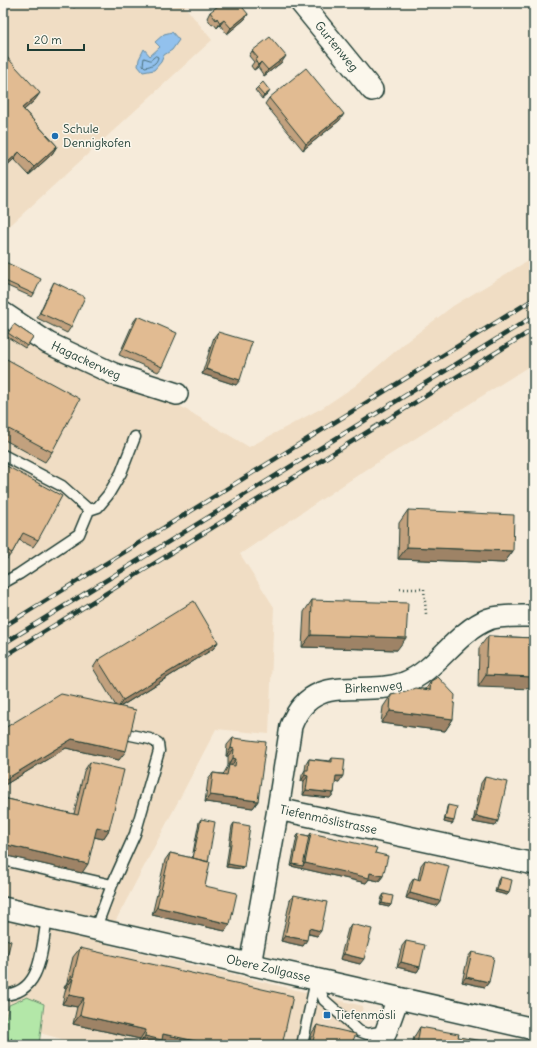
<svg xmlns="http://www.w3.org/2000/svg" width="537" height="1048" font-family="Delius,sans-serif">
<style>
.built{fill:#f0ddc4}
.green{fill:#b3e7a8;stroke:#69926e}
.water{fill:#92c1ed;stroke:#648ca3}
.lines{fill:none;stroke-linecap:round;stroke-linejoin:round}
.shore{stroke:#4d727e;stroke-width:1}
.service-casing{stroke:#1f3d34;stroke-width:13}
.minor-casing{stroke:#1f3d34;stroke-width:24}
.path{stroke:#1f3d34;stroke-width:2.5;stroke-dasharray:1 3;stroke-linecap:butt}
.service{stroke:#fbf7ec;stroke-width:10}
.minor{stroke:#fbf7ec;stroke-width:21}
.rail-casing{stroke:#1f3d34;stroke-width:4.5}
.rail{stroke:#fbf7ec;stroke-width:3;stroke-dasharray:9;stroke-linecap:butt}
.wall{fill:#c2a17e;stroke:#1f3d34}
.shaded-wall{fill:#9e8366;stroke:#1f3d34}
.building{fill:#e1bb92;stroke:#1f3d34}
.poi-dot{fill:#1f6fb2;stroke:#fbf7ec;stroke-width:1.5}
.labels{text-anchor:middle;stroke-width:3;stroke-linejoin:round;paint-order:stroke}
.street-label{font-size:12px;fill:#1f3d34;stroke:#fbf7ec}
.poi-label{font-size:12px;fill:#1f3d34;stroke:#fbf7ec;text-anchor:start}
</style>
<rect width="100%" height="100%" fill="#f6ebda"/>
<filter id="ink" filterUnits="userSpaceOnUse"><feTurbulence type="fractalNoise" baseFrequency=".025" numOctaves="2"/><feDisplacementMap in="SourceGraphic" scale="8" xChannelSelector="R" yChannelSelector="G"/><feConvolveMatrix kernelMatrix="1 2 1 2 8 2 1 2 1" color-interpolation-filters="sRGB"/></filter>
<g filter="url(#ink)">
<path class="built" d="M3,3H182L212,40L3,232Z
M534,257V363L358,475L240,554L274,607L269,734L216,729L116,920L108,945L363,1006L357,1033L351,1045H83L40,1033L44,1004L6,1019L3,1018V318L153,390L249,447L322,408L355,386L406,342L453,306Z"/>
<path class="green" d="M27,997L44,1004L39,1045H3V1018H6L9,1005Z"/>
<path class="water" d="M172,32L179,40L172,50L164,55L161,62L154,70L143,72L138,66L139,59L144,49L150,56L160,47L155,42L164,34Z"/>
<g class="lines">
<path class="shore" d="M156,56L158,57C157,64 151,66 145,67L143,65L144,58L150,60Z"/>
<defs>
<path id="service" d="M3,455L62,486L89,510L79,534L19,574L3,583
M89,510L98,507L108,495L121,473L135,437
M3,860L112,885L95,930
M112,885L135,834L159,751L158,743L150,739L126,734
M316,980L324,1000L359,1031L367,1034L387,1031
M3,995C43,993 41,948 47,919
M302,1045L316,980"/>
<g id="minor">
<path id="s1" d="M301,3L372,90"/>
<path id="s2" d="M3,313L48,343L114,374L177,394"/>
<path id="s3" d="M278,809L291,726C312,670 362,698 404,683C438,670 454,633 489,619C500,615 521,616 534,616"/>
<path id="s4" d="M3,908L534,1029"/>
<path id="s5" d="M250,965L278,809L534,864"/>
<path d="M381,1045L398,998"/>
</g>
</defs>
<use href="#service" class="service-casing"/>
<use href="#minor" class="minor-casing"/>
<path class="path" d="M400,589H424L426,614
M3,1037L35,1045"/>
<use href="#service" class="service"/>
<use href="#minor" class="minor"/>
<defs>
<path id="rail" d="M3,627L534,299
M3,644L534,316
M3,657L534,329"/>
</defs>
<use href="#rail" class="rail-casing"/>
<use href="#rail" class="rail"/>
</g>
<path class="wall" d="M70,3H79L74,8Z
M210,12L248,14L245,19L227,34L220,25L217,28L214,24L212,25L207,18Z
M252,51L282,62L264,76L258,67L254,70L251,66L254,62L249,56Z
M3,53L35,100L24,110L57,146L52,154L29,175L14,159L3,169Z
M257,88L268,94L262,99L255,90Z
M269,98L340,120L303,150L265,104Z
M3,261L34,294L32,297L3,284Z
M54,282L71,327L67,333L37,318L51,288Z
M138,316L162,367L158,372L119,355L134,321Z
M14,324L33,337L25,348L6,336Z
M218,332L236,385L202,374L214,337Z
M3,357L52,452L45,462L3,439Z
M3,464L38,540L33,547L19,540L12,553L6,560L3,558Z
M408,510L513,551L504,563L398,559L399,523Z
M312,600L397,650L302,647L304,612Z
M488,636L534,638L478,687L479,648Z
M218,642L213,649L120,707L119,760L66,748L3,786V729L116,706L93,668L98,660Z
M431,681L453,719L445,731L381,723L383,707L391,695L426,689Z
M233,738L258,801L253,808L205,802L208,780L213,773L223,774L224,773L228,766V756H226L227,745Z
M332,758L339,782L335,781L334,793L330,798L303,795L304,781H301L302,775L305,770L306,764L309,759L330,761Z
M90,762L109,830L103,839L94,837L82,873L3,855V798L74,814L84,771Z
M485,777L495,826L473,822L481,783Z
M448,805L452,824L444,822L447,807Z
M201,819L208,862L205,886L225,931L152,915L165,860L170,853L192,858L199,822Z
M234,823L242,869L226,867L232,826Z
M311,833L375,853L383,876L379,881L369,879L366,883L291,866L297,836L299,834L309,836Z
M425,860L440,901L436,906L406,898L410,884L414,878L418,880L421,865Z
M500,877L507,895L495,892L498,880Z
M384,894L391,905L389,907L380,905L382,897Z
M294,895L317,936L308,934L303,946L281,941L290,900Z
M351,924L360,964L340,959L348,929Z
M406,941L420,967L417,972L397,967L402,946Z
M80,948L282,1045H166L159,1044L158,1045H138L140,1039L73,1024L77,1007L62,1004L66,988H64L67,982L73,957Z
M472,952L489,982L485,987L462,982L468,957Z
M534,952V962L530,961L532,955Z
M534,975V994L530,993Z
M317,1025L351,1045H309L312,1033Z
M420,1027L458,1037L496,1045H412L414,1037Z"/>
<path class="shaded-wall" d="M248,14L245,19L227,34L231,28Z
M224,20L220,25L217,28L220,23Z
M286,56L282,62L264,76L268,70Z
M261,62L258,67L254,70L258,65Z
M270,91L268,94L262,99L264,96Z
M40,93L35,100L17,116L22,108Z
M344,114L340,120L303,150L306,144Z
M57,146L52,154L29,175L34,167Z
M19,152L14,159L3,169L8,162Z
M206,369L240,380L236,385L202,374Z
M407,547L513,551L504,563L398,559Z
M311,635L406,638L397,650L302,647Z
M218,642L213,649L118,708L123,700Z
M486,675L534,677V689L478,687Z
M390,711L453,719L445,731L381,723Z
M72,739L126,751L119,760L66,748L3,786V781Z
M231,748L234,749L228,756H226Z
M233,758L236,759L231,766H228Z
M305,775L308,776L304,781H301Z
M336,776H343L339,782L332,781Z
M306,790L334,793L330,798L303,795Z
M210,795L258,801L253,808L205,802Z
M476,816L498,821L495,826L473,822Z
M445,819L454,821L452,824L444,822Z
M97,827L109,830L103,839L90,836Z
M3,844L88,864L82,873L3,855Z
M305,863L370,873L383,876L379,881L369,879L366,883L291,866L293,864L303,866Z
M228,864L244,867L242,869L226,867Z
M497,890L509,893L507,895L495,892Z
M410,893L440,901L436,906L406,898Z
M382,903L391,905L389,907L380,905Z
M157,907L230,924L225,931L152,915Z
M309,928L321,931L317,936L306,933Z
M285,936L307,940L303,946L281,941Z
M344,954L364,959L360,964L340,959Z
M534,956V962L530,961Z
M401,962L420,967L417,972L397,967Z
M466,977L489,982L485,987L462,982Z
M71,978L73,979L66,988H64Z
M532,990L534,991V994L530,993Z
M69,995L84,998L77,1007L62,1004Z
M80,1015L146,1030L140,1039L73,1024Z
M163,1034L214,1045H166L159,1044L158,1045H139L145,1036Z"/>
<path class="building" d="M222,3H239L248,14L231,28L224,20L220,23L217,18L216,20L210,12Z
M270,37L286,56L268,70L261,62L258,65L255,60L258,58L252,51Z
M3,53L40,93L22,108L57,146L34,167L19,152L8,162L3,157Z
M306,68L344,114L306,144L269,98Z
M263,82L270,91L264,96L257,88Z
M3,261L41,279L34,294L3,280Z
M54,282L85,297L71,327L40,313Z
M138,316L177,333L162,367L123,349Z
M14,324L33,337L27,346L8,333Z
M218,332L252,342L240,380L206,369Z
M3,357L80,399L52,452L3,426Z
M3,464L62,496L38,540L23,533L12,553L3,548Z
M408,510L514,515L513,551L407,547Z
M312,600L408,603L406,638L311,635Z
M194,601L218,642L123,700L98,660Z
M488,636L534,638V677L486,675Z
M438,677L455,695L453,719L390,711L391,695L406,692L416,688L430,690L431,681Z
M61,694L136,710L126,751L72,739L3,781V729Z
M233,738L266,742L258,801L210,795L213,773L227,775L229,765L235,766L236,759L233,758L234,749L231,748Z
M332,758L345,759L343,776H336L334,793L306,790L308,776L305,775V770H308L309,759L332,762Z
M90,762L124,770L109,830L97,827L88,864L3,844V798L78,815Z
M485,777L507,782L498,821L476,816Z
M448,805L457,807L454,821L445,819Z
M201,819L215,822L208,862L193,858Z
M234,823L250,826L244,867L228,864Z
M311,833L377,848L375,853L388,856L383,876L370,873L369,878L305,863Z
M299,834L309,836L303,866L293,864Z
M170,853L210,862L205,886L237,893L230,924L157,907Z
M425,860L449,866L440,901L410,893L414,878L420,880Z
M500,877L512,880L509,893L497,890Z
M384,894L393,896L391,905L382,903Z
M294,895L327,902L321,931L309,928L307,940L285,936Z
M351,924L372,929L364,959L344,954Z
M3,938L11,941L3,972Z
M406,941L425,945L420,967L401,962Z
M80,948L293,996L282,1045H214L163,1034L162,1040L145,1036L146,1030L80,1015L84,998L69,995L73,979L71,978V976L73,977Z
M472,952L494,957L489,982L466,977Z
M534,981V991L532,990Z
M317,1025L356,1034L351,1045H312Z
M420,1027L459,1034L458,1037L496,1043V1045H417Z"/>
</g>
<g class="poi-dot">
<circle cx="55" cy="136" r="4"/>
<rect x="323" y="1011" width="8" height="8" rx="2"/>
</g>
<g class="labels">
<g class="street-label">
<text dy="4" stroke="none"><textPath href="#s1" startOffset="56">Gurtenweg</textPath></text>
<text dy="4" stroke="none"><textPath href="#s2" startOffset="96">Hagackerweg</textPath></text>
<text dy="4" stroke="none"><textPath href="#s3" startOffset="183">Birkenweg</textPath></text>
<text dy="4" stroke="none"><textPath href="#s5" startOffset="210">Tiefenmöslistrasse</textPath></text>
<text dy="4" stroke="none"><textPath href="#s4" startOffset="272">Obere Zollgasse</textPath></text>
</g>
<g class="poi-label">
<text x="63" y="133">Schule<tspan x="63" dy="14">Dennigkofen</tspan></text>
<text x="335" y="1019">Tiefenmösli</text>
</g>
</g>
<rect width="537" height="1048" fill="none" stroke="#fbf7ec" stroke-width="16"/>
<rect x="8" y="8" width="521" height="1032" fill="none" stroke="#1f3d34" stroke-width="1.5" filter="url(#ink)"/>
<path d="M28 44v6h56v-6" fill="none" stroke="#1f3d34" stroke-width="2"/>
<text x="34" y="44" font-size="12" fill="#1f3d34" stroke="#fbf7ec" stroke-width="3" paint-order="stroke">20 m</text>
</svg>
